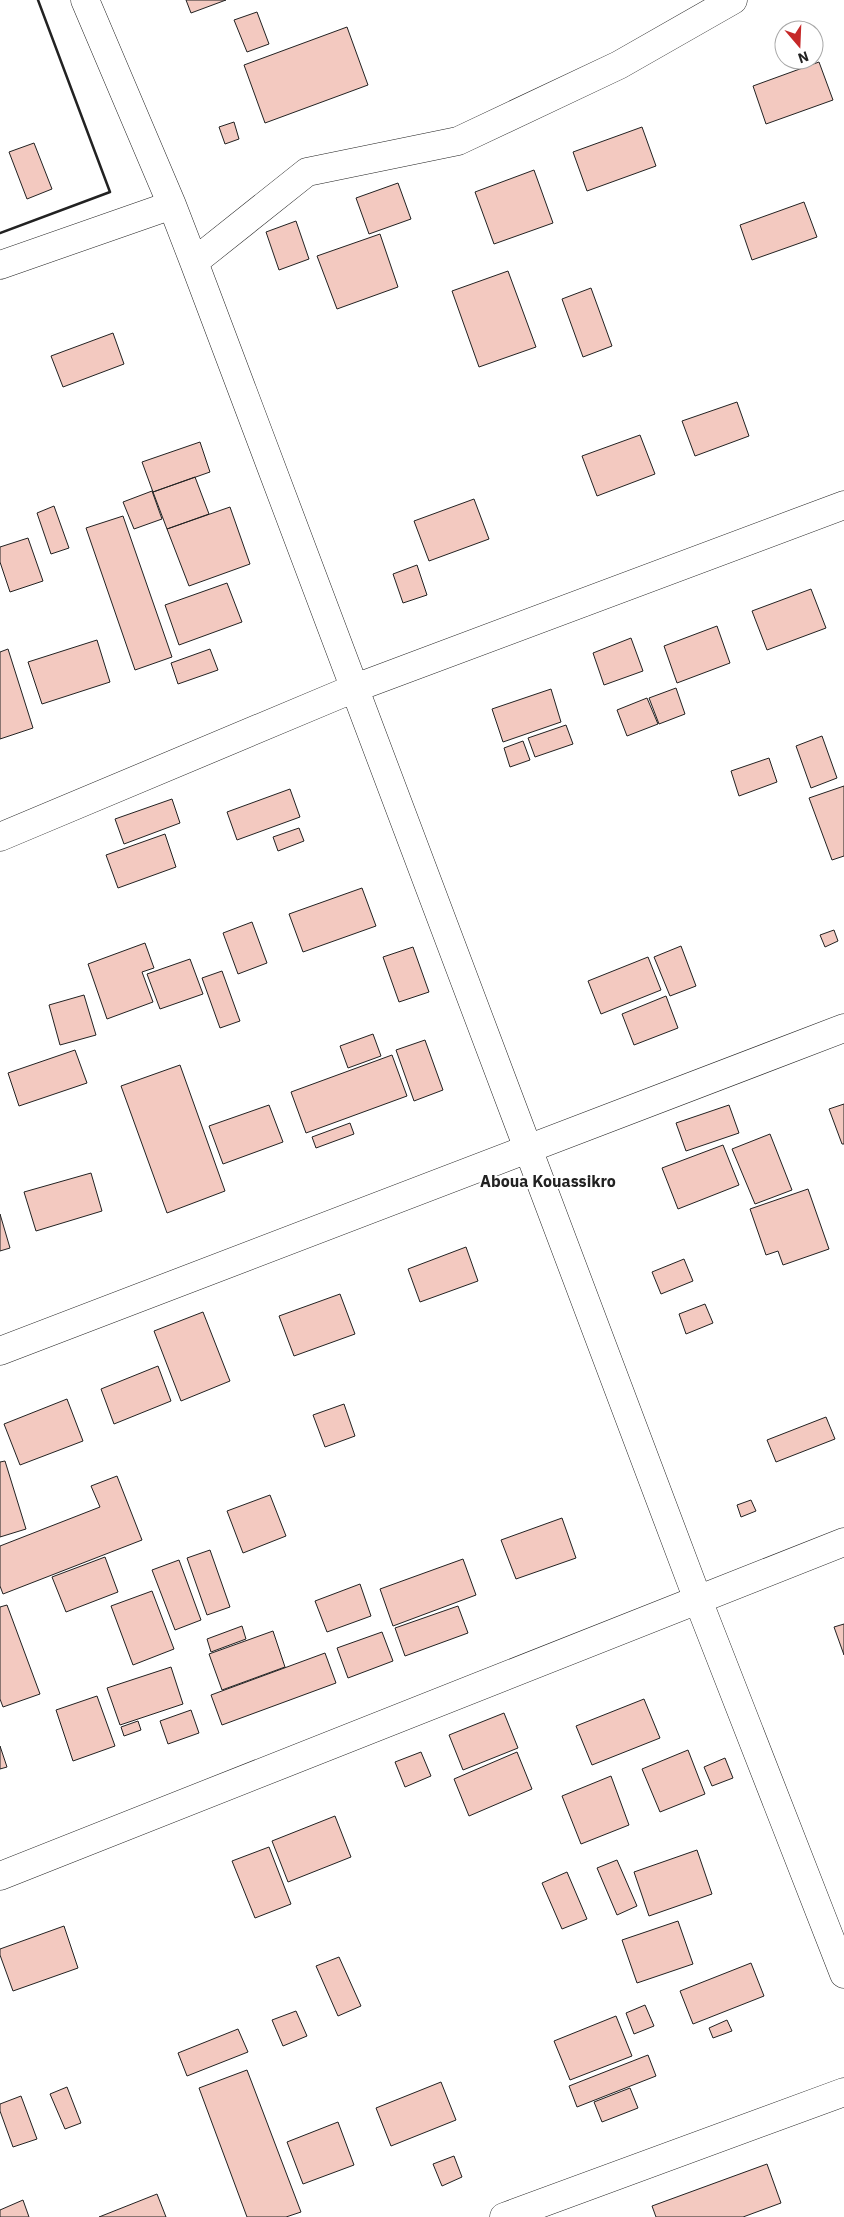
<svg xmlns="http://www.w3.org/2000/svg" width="844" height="2217" font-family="'IBM Plex Sans',sans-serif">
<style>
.building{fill:#f3c9c0;stroke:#222}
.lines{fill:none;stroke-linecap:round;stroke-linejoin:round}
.minor-casing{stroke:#222;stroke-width:29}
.minor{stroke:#fff;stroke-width:28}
.wall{stroke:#222;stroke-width:2.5}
.labels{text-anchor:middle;stroke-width:4;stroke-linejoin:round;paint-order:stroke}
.quarter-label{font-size:16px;font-weight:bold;fill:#222;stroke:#fff}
</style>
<rect width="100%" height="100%" fill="#fff"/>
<path class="building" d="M186,0H226L191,13Z
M257,12L269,44L247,52L234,20Z
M347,27L368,85L265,123L244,65Z
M819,62L833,100L766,124L753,86Z
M234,122L239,139L225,144L219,127Z
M642,127L656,166L587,191L573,152Z
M34,143L52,189L27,199L9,152Z
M534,170L553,223L494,244L475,192Z
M398,183L411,219L369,234L356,198Z
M804,202L817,237L752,260L740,225Z
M296,221L309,259L279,270L266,232Z
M380,234L398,287L337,309L317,256Z
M508,271L536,347L479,367L452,291Z
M591,288L612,346L583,357L562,299Z
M113,333L124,364L63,387L51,356Z
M737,402L749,436L695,456L682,421Z
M640,435L655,474L597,496L582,456Z
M200,442L210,472L153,492L142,462Z
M195,477L209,514L167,529L153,492Z
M152,491L162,519L134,529L123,502Z
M474,499L489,539L429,561L414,521Z
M54,506L69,548L51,554L37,513Z
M230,507L250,564L189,586L167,529Z
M123,516L172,657L135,670L86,528Z
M28,538L43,581L10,592L0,562V547Z
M417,565L427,595L403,603L393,574Z
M227,583L242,622L179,645L165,605Z
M811,589L826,628L767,650L752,611Z
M717,626L730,663L677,683L664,646Z
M631,638L643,671L604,685L593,653Z
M97,640L110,682L42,704L28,662Z
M8,649L33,728L0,739V652Z
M210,649L218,670L178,684L171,663Z
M676,688L685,714L659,724L649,698Z
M551,689L561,722L503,742L492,709Z
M647,698L658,724L627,736L617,710Z
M566,725L573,744L535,757L528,738Z
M822,736L837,778L811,788L796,746Z
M523,741L530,760L510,767L504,748Z
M769,758L777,782L739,796L731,771Z
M844,786V856L832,860L809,798Z
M290,789L300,817L237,840L227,812Z
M172,799L180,823L124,844L115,819Z
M299,828L304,841L278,851L273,837Z
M165,834L176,867L118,888L106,855Z
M362,888L376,926L303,952L289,914Z
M252,922L267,963L238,974L223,933Z
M834,930L838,941L825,947L820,935Z
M145,943L154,968L142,972L153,1002L107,1019L88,964Z
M681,946L696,986L670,996L654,957Z
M413,947L429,992L399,1002L383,957Z
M648,957L661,990L601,1014L588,981Z
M190,959L203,994L160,1009L147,974Z
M222,971L240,1021L220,1028L202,978Z
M84,995L96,1035L60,1045L49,1005Z
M666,996L678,1028L634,1045L622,1014Z
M373,1034L381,1056L348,1068L340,1046Z
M425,1040L443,1090L414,1101L396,1050Z
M75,1050L87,1083L19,1106L8,1073Z
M392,1055L407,1096L306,1133L291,1092Z
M180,1065L225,1191L167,1213L121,1086Z
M844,1104V1144H842L829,1109Z
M269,1105L283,1142L223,1164L209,1126Z
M729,1105L739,1133L686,1151L676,1123Z
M350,1123L354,1134L316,1148L312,1137Z
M770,1134L792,1190L755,1204L732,1149Z
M723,1145L739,1185L678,1209L662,1168Z
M91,1173L102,1211L36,1231L24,1192Z
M808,1189L829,1249L783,1265L778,1251L766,1255L750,1209Z
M0,1214L10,1248L0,1251Z
M466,1247L478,1281L420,1302L408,1269Z
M684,1259L693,1281L661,1294L652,1272Z
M340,1294L355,1334L294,1356L279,1316Z
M705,1304L713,1323L686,1334L679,1314Z
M203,1312L230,1381L181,1401L154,1331Z
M158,1366L171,1401L114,1424L101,1389Z
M67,1399L83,1441L20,1465L4,1424Z
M344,1404L355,1436L325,1447L313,1415Z
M826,1417L835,1439L776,1462L767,1440Z
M5,1461L26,1529L0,1537V1462Z
M117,1476L142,1540L3,1594L0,1586V1546L100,1507L91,1486Z
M270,1495L286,1536L243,1553L227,1511Z
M751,1500L756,1511L741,1517L737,1505Z
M562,1518L576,1558L516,1579L501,1540Z
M210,1550L230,1607L207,1615L187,1558Z
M105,1557L118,1592L66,1612L52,1577Z
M463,1559L476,1595L393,1626L380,1589Z
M179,1560L201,1620L175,1630L152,1570Z
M360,1584L371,1616L327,1632L315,1601Z
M152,1591L174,1649L133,1665L111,1606Z
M7,1605L40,1694L3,1707L0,1699V1607Z
M458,1606L468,1633L405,1656L395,1628Z
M844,1624V1655L834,1627Z
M242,1626L246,1639L211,1652L207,1639Z
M273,1631L285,1667L222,1690L209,1654Z
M382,1632L393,1661L348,1678L337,1648Z
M325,1653L336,1683L222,1725L211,1695Z
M171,1667L183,1704L120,1725L107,1688Z
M97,1696L115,1746L73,1761L56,1710Z
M644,1699L660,1738L592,1765L576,1726Z
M191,1710L199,1733L168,1744L160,1721Z
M504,1713L518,1748L463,1770L449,1735Z
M138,1721L141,1730L124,1736L121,1727Z
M0,1746L7,1767L0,1769Z
M688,1750L705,1794L660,1812L642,1769Z
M421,1752L431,1776L405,1787L395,1762Z
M517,1752L532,1789L469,1816L454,1779Z
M725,1758L733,1778L712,1786L704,1767Z
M611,1776L629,1825L581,1844L562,1796Z
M335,1816L351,1857L288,1882L272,1841Z
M269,1847L291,1904L255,1918L232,1861Z
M697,1850L712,1894L649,1916L634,1872Z
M617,1860L637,1906L617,1915L597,1868Z
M567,1872L587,1919L562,1929L542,1883Z
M678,1921L693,1964L637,1983L622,1940Z
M64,1926L78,1968L13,1991L0,1955V1949Z
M339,1957L361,2006L338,2016L316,1966Z
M751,1963L764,1996L693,2024L680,1991Z
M645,2005L654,2026L634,2034L626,2013Z
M296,2011L307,2036L283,2046L272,2020Z
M616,2016L632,2056L570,2080L554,2041Z
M727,2020L732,2031L713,2038L709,2028Z
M238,2029L248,2052L187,2076L178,2053Z
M648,2055L656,2076L577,2107L569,2086Z
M247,2070L301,2212L286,2217H247L199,2088Z
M441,2082L456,2120L391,2146L376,2108Z
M67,2087L81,2123L65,2129L50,2094Z
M630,2088L638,2108L602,2122L594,2102Z
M21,2096L37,2139L13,2147L0,2111V2104Z
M338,2122L354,2165L303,2184L287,2142Z
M454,2156L462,2177L442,2186L433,2164Z
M767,2164L781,2203L743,2217H656L652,2206Z
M157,2194L166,2217H99Z
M23,2200L29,2217H0V2210Z"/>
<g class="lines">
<defs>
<path id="minor" d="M85,0L172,205L194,262L698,1600L844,1974
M194,262L307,172L458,141L619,65L733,0
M0,265L172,205
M0,837L355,688L844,505
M0,1351L844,1028
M0,1876L844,1542
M504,2217L844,2092"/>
</defs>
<use href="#minor" class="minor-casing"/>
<use href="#minor" class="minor"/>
<path class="wall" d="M0,233L110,192L38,0"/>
</g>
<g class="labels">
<g class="quarter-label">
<text x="548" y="1187">Aboua Kouassikro</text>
</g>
</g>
<g transform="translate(799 45) rotate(161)"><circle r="24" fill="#ffffff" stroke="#a7a7a7"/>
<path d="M0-4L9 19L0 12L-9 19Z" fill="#c62828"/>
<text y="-8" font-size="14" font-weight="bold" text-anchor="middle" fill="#222222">N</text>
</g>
</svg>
